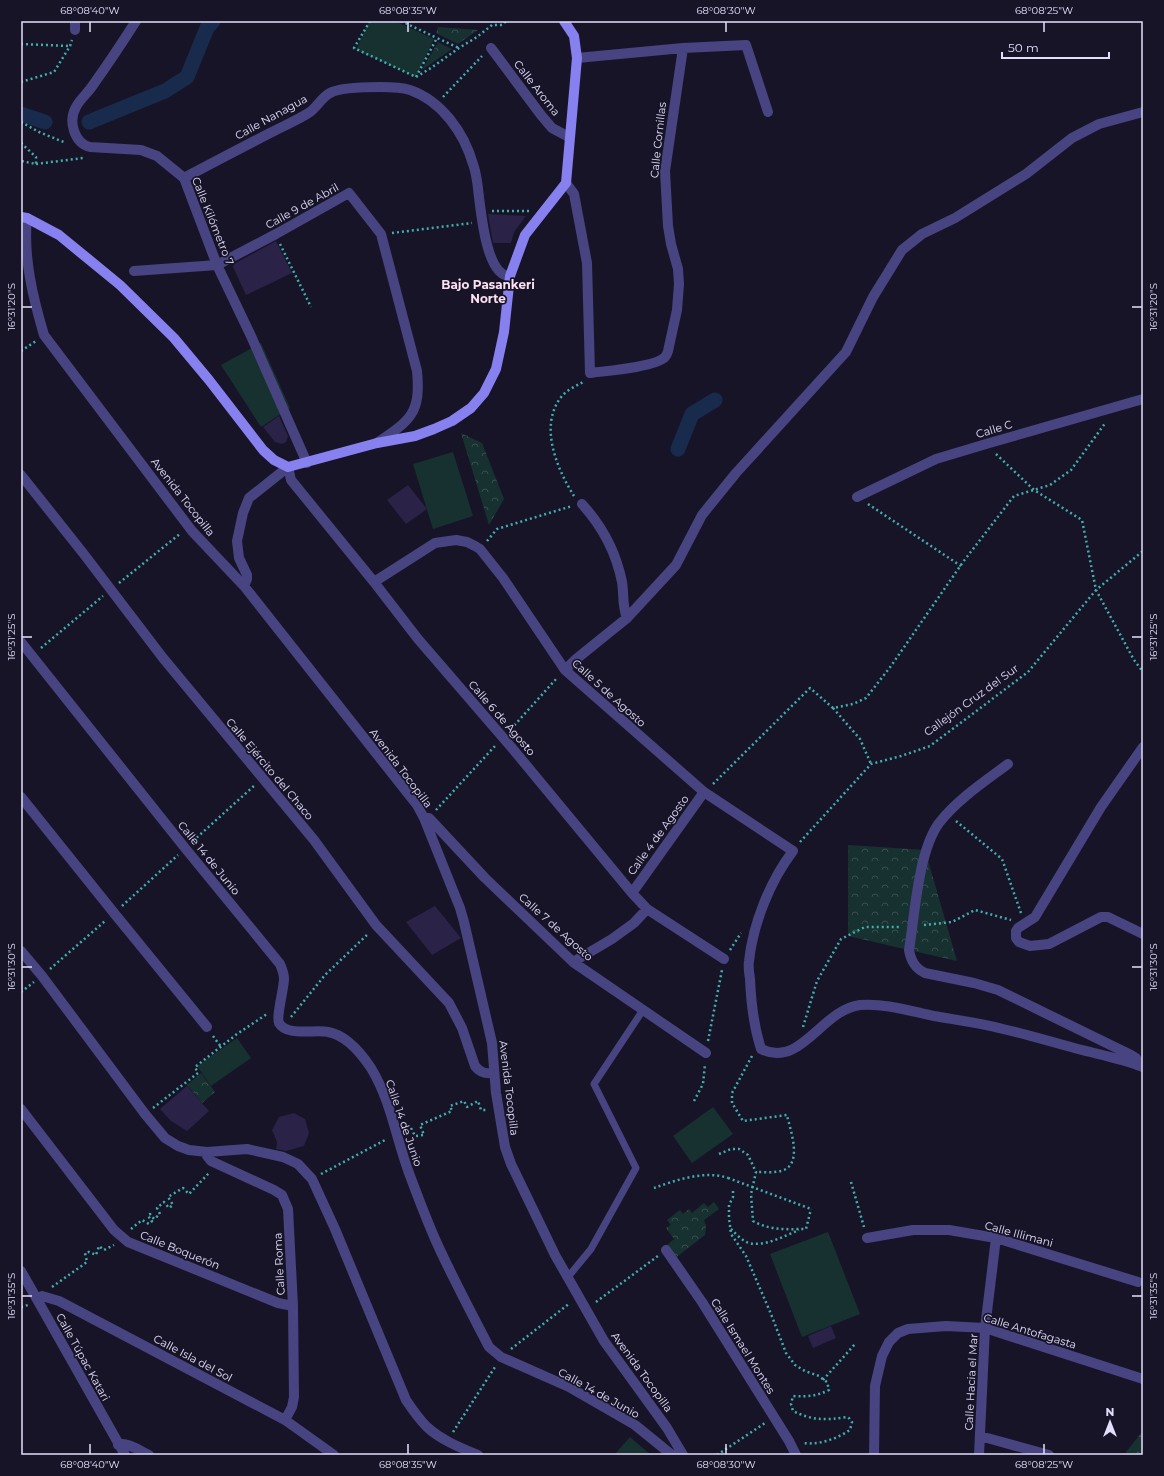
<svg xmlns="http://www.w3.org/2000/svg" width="1164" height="1476" font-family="Montserrat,sans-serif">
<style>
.forest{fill:url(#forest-firs)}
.park{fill:url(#park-crowns)}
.pitch{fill:#173131}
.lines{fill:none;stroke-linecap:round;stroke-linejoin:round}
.canal{stroke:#182b4d;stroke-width:15}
.building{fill:#2a2247}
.path{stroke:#40aeab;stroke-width:2.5;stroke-dasharray:2 3;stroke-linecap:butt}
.service{stroke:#484481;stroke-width:7}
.minor{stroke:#484481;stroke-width:10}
.tertiary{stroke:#484481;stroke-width:10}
.secondary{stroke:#8781f0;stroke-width:10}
.path-bridge{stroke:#40aeab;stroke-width:2.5;stroke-dasharray:2 3;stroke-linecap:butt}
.ticks{fill:none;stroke:#e3dffb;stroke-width:1.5}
.labels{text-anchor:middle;stroke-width:3.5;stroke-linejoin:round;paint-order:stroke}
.street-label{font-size:11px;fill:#e3dffb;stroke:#181428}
.neighbourhood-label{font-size:12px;font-weight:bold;fill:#fbe0f1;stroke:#181428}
.neatline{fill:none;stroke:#e3dffb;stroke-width:1.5}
.ticks-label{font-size:10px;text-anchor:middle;fill:#e3dffb}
</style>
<defs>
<pattern id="forest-firs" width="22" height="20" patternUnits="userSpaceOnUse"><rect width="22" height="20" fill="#173131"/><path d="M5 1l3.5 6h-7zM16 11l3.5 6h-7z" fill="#394e50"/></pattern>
<pattern id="park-crowns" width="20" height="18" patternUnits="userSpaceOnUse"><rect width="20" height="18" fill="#173131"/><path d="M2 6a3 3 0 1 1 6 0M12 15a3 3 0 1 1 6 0" fill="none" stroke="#394e50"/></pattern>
</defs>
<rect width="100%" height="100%" fill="#181428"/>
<path class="forest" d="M1143,1431V1455H1127L1126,1452Z"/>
<path class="park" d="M438,27L478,30L458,44L436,33Z
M438,42L452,49L422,70Z
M461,433L482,443L504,499L489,525Z
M848,845L925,850L957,961L848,936Z
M201,1073L215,1092L202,1103L187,1085Z
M714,1202L719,1209L704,1220L706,1226L705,1235L674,1259L665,1247L674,1239L666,1228L671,1225L667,1220L680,1210L683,1214L689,1209L692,1213L704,1203L708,1207Z"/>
<path class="pitch" d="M369,21H395L434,39L416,77L356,50Z
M261,343L290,408L261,427L221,365Z
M453,452L473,516L433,529L413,464Z
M237,1038L251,1058L211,1086L197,1066Z
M713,1107L733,1134L692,1163L673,1136Z
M828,1232L860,1314L802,1337L770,1254Z
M630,1437L651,1455H614Z"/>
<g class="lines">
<path class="canal" d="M21,114L45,122
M89,122L165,91L187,77L207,28L213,21
M678,449L692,414L715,400"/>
</g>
<path class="building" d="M488,214L526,216L514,232L511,243H493Z
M276,241L292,273L246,295L233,267L234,264Z
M279,416L288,436L286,442L282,444L275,442L263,427Z
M408,485L427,509L406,524L387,500Z
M435,906L461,938L432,955L406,922Z
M187,1086L209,1111L187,1131L171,1121L160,1109Z
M294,1113L305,1119L309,1133L304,1146L286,1151L276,1149L277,1142L272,1130L279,1117Z
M831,1326L836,1338L813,1348L808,1336Z"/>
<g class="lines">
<path class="path" d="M370,21L354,48L416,77L431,68L459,48L477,37L492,25H502L506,21
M401,21L437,38
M21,44L70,46
M416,77L437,38L459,48
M21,82L54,72L70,46L72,40
M443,97L482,56
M21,122L39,132L66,143
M21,143L36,157V164L21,161
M36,164L83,158
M492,211H529
M392,233L472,223
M280,244L311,307
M21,351L36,341
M996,454L1034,490L1082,520L1096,590L1134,660L1143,672
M574,496C557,469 538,425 562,396C567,390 576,386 583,382
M868,504L961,566
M487,541L497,529L572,506
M119,583L181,533
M41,648L103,596
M833,708L860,739L871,764
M511,729L557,678
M713,784L810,688L833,708L853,704L866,698L891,666L963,562L1014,496L1050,485L1071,470L1106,422
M436,810L495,746
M956,821L1002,859L1021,913
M193,841L255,785
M800,842L871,764L901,756L930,746L1028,672L1096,590L1143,551
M122,906L178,855
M924,925L952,922L975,910L1011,920
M730,950L741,933
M50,969L105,921
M21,992L34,982
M291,1017L325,975L369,933
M803,1027L817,981L841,939L865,927H901
M213,1036L221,1047
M708,1041L722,970
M752,1056L732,1093V1103L743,1121L787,1115C790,1130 804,1165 781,1171C773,1173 764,1172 756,1172
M694,1101L703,1084L705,1064
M153,1108L198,1073L195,1067L237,1034L267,1014
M407,1131L411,1128L415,1136L424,1135L420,1125L452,1111L450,1106L464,1101L467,1107L478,1101L481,1110H488
M719,1154L731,1149H739L748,1155L756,1172L751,1194L753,1221C771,1231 787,1229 806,1229L811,1209
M321,1174L387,1139
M851,1182L864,1227
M654,1188C676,1180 705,1170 728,1178
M733,1191V1197L729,1205V1218L731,1234L746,1256L771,1314L786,1353L795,1365L805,1371L819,1376L827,1382L829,1390C817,1396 807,1397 793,1396L791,1404L793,1411C813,1421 826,1420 848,1417L852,1422L850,1430C836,1439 820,1445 803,1443
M131,1229L142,1220L149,1224L152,1221L148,1216L150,1214L154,1219L160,1214L157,1208L164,1202L169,1208L173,1205L168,1197L183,1188L189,1194L209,1173
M731,1229C736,1234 742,1241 749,1243C765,1247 784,1236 799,1230
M52,1287L87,1262L85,1253L89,1252L96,1255L99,1246L104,1250L114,1245
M596,1302L658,1256
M21,1307L28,1305
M511,1349L570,1303
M823,1380L855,1344
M453,1432L495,1367
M717,1455L765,1423"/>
<path class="service" d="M568,1277L591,1249L636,1168L594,1084L643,1010"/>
<path class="minor" d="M75,21V30
M491,48L541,115L552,128L569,137
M683,48L746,45L768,112
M184,178C212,163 241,148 270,133C283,126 298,120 310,112C317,107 322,97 330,93C341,87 367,87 380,87C390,87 401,87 410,90C442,101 464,133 473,164C475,169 476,175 477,181C480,199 484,277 510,276
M566,183L574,194L587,263L590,373C605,371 656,367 665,357C666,356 668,352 668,351L677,310L679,284L678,269L671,244L668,226L665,171L683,48L577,58
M27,218C23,257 33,298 44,335L192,531L244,586L417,805L424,818L460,908L464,922L492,1043L496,1093L505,1147L511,1164L555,1255L604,1341L667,1428L683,1455
M134,271L217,265L276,234L349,193L381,234L417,371C421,413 411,420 377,443
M21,475L83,553L163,658L314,840L376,925L449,1003L462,1028L475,1066C480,1073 486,1074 494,1073
M857,497L936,459L986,444L1143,399
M582,504C602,526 616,552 622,582C624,594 622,606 627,618
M374,582L435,543L456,540L467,542L475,546L480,549L503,578L565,670L704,792L793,851C770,881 753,924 749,961C748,967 749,973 750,979C751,1003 754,1027 761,1049C801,1069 821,1010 860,1005C885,1003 910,1011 934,1016C957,1020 980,1023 1003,1029C1029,1035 1055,1043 1082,1050C1102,1055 1123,1059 1143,1067
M244,586L247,579V575L239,558L237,541L243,513L249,498L288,467L291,480L374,582L418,639L512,748L632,893L647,909L724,959
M21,642L185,848L280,964C282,969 284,973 284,979C284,988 276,1017 279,1023C287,1037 315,1029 328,1032C346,1035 361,1053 371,1068C391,1101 396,1138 409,1173C419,1200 429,1227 441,1252C456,1284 473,1316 489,1347L501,1357L569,1387L635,1425L672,1455
M565,670L575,660L627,618L676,565L702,515L736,473L846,352L873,297L902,250L922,234L955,218L1026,174L1072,138L1099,124L1143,112
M1143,747L1101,807L1035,917L1018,928L1016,931V938L1019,942L1030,946L1049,944L1101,917H1108L1143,934
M1008,764C984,782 958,799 939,823C918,852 915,914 909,950C911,961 915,968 925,973L974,983L998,990L1131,1055L1136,1058L1138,1062L1137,1065
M21,797L114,913L207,1027
M424,818H429L485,878L573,962L706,1053
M632,893L704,792
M21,951L42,976L145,1114L165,1138L178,1146L189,1150L207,1152L247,1149L283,1157L298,1164L312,1179L335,1229L406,1400C412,1409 419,1419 427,1427C441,1440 461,1448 478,1455
M573,962L612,939L634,923L647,909
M21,1109L114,1230L128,1242L278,1303L293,1306
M207,1152V1156L211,1161L274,1190L282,1195L288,1209L293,1306L294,1397L292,1407L285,1420
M867,1238L913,1230H949L996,1238L1138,1282
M666,1250L702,1302L789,1441L796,1455
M21,1271L125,1455
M38,1301L42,1296L59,1301L285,1420L334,1455
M980,1436L1049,1455
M118,1445C127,1441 140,1451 149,1455
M874,1455L875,1386L882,1356L889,1342L898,1333L908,1329L946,1326L985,1328L1143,1379
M979,1455L985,1328L996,1238"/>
<path class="tertiary" d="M136,21C122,43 108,64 93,85C88,93 80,99 76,107C68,121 74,143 90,147L141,150L157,156L184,178L217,265L251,336L307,463"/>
<path class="secondary" d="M21,217L27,218L59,235L120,285L174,338L209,380L263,450L274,460L288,467L377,443L415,436L434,429L452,421L471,408L484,393L496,369L504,332L510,276L525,235L566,183L577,58L574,36L564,21"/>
<path class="path-bridge" d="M728,1178L811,1209"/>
</g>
<path class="ticks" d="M90,22V32M408,22V32M726,22V32M1044,22V32M22,307H32M1132,307H1142M22,637H32M1132,637H1142M22,967H32M1132,967H1142M22,1296H32M1132,1296H1142M90,1444V1454M408,1444V1454M726,1444V1454M1044,1444V1454"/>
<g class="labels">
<g class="street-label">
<text transform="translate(537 88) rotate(52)" y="4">Calle Aroma</text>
<text transform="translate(271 117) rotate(-29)" y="4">Calle Nanagua</text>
<text transform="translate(658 140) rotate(-84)" y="4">Calle Cornillas</text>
<text transform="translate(302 206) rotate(-29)" y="4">Calle 9 de Abril</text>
<text transform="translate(213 221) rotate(68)" y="4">Calle Kilómetro 7</text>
<text transform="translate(994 429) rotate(-17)" y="4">Calle C</text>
<text transform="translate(183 497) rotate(52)" y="4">Avenida Tocopilla</text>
<text transform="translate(609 693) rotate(42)" y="4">Calle 5 de Agosto</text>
<text transform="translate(971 700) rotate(-36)" y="4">Callejón Cruz del Sur</text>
<text transform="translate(502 718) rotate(49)" y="4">Calle 6 de Agosto</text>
<text transform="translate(401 768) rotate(53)" y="4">Avenida Tocopilla</text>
<text transform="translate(270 769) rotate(50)" y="4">Calle Ejército del Chaco</text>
<text transform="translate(658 835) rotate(-54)" y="4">Calle 4 de Agosto</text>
<text transform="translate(209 858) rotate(51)" y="4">Calle 14 de Junio</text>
<text transform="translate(556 927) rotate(42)" y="4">Calle 7 de Agosto</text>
<text transform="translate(509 1088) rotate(83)" y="4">Avenida Tocopilla</text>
<text transform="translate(404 1123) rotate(71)" y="4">Calle 14 de Junio</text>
<text transform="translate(1019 1234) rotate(15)" y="4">Calle Illimani</text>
<text transform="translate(180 1250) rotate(22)" y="4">Calle Boquerón</text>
<text transform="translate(279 1264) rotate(-93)" y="4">Calle Roma</text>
<text transform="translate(1030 1331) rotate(17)" y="4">Calle Antofagasta</text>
<text transform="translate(743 1346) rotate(58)" y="4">Calle Ismael Montes</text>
<text transform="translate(83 1357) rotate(61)" y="4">Calle Túpac Katari</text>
<text transform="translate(193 1358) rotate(28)" y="4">Calle Isla del Sol</text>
<text transform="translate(642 1372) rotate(54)" y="4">Avenida Tocopilla</text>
<text transform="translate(971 1382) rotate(-87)" y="4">Calle Hacia el Mar</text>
<text transform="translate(599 1393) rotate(29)" y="4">Calle 14 de Junio</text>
</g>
<g class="neighbourhood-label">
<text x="488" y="289">Bajo Pasankeri<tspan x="488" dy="14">Norte</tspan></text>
</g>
</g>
<rect width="1164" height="1476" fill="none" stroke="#181428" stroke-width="44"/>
<g transform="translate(1110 1422)" stroke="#181428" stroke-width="3" paint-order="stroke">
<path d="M0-3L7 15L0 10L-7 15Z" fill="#e3dffb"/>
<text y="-6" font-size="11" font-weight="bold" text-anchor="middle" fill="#e3dffb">N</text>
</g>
<path d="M1002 52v6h107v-6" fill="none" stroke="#e3dffb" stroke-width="2"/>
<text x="1008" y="52" font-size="12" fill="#e3dffb" stroke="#181428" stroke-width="3" paint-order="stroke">50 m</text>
<rect x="22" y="22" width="1120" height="1432" class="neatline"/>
<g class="ticks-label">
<text x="90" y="14">68°08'40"W</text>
<text x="408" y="14">68°08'35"W</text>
<text x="726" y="14">68°08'30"W</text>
<text x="1044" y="14">68°08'25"W</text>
<text transform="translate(11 307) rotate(-90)" y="4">16°31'20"S</text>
<text transform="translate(1153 307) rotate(-90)" y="4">16°31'20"S</text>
<text transform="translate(11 637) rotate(-90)" y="4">16°31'25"S</text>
<text transform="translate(1153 637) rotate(-90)" y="4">16°31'25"S</text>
<text transform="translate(11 967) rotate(-90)" y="4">16°31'30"S</text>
<text transform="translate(1153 967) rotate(-90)" y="4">16°31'30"S</text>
<text transform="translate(11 1296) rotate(-90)" y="4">16°31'35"S</text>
<text transform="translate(1153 1296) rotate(-90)" y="4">16°31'35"S</text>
<text x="90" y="1468">68°08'40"W</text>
<text x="408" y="1468">68°08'35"W</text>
<text x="726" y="1468">68°08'30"W</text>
<text x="1044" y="1468">68°08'25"W</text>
</g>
</svg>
